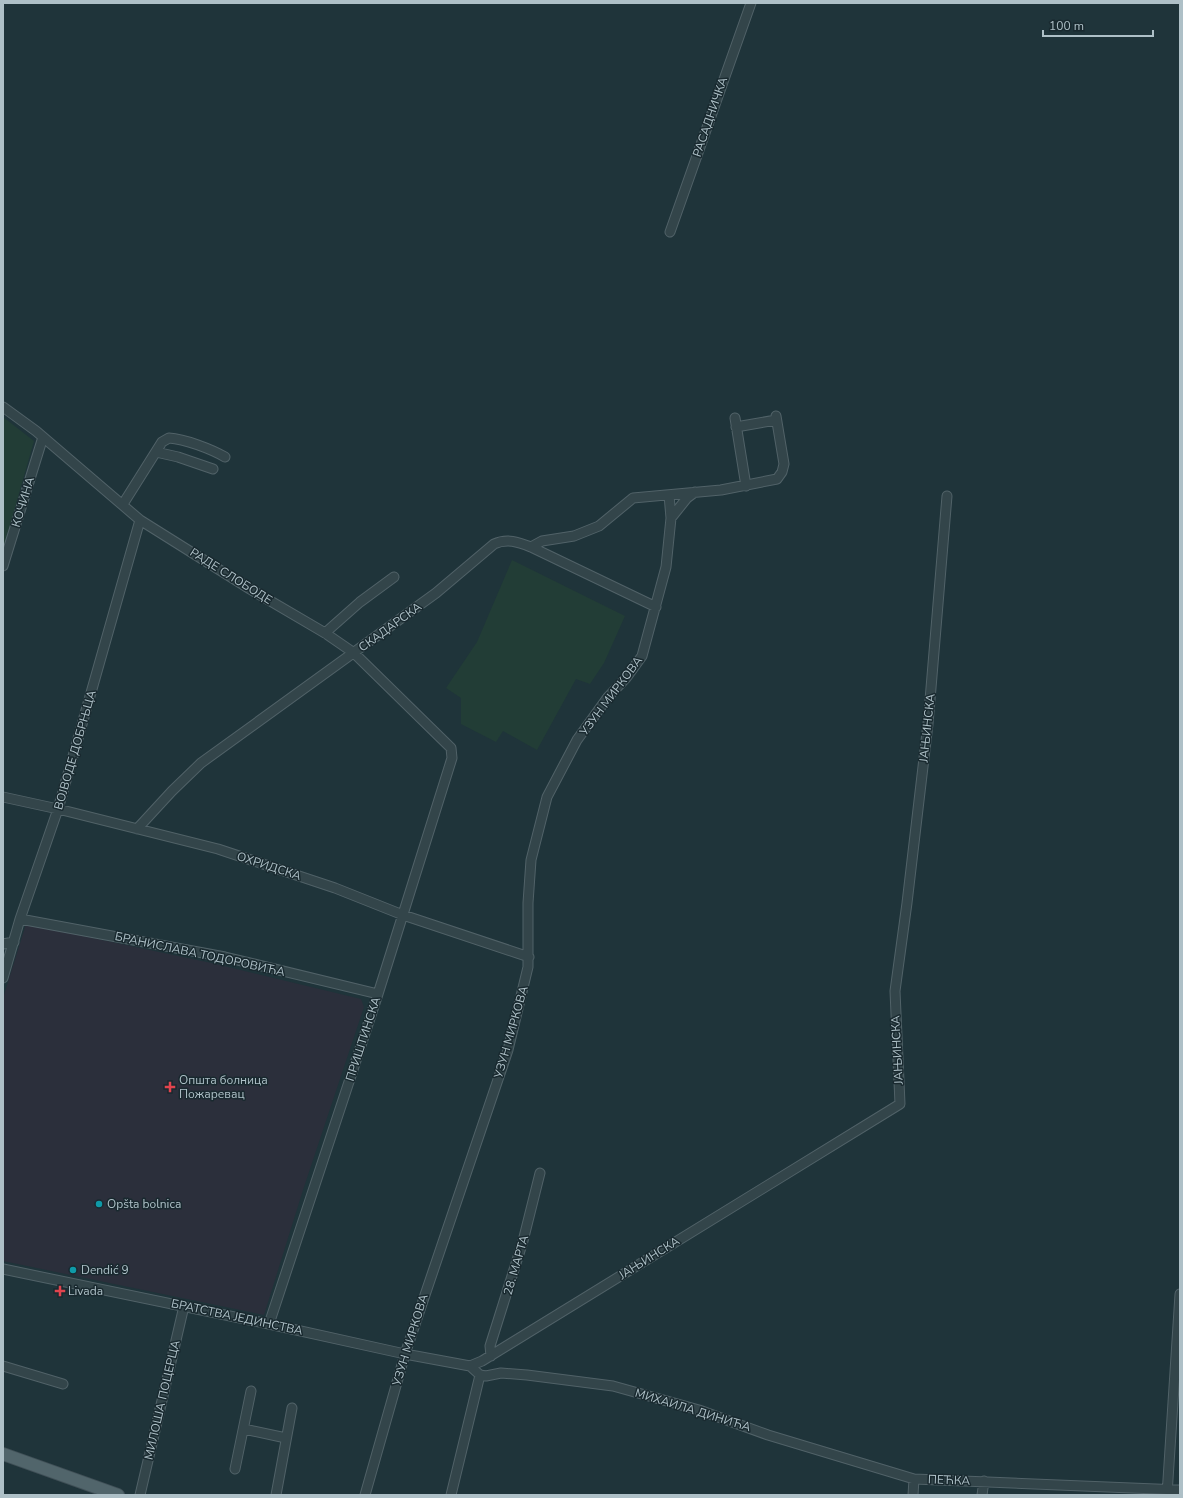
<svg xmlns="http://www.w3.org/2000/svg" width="1183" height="1498" font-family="'Nunito Sans',sans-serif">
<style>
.medical{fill:#2b2f3b}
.green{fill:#223d36}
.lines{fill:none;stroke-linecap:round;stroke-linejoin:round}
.minor-casing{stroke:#516268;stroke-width:11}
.major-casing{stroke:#405057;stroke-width:14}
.minor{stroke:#33454a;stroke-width:9}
.major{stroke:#51656b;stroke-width:12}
.health-dot{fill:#e0444e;stroke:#19292f;stroke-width:1.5}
.culture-dot{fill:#0f9aa8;stroke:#19292f;stroke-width:1.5}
.labels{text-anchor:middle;stroke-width:3;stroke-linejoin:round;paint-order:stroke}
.street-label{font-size:12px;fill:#aec0c7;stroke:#19292f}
.poi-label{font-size:12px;fill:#aec0c7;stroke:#19292f;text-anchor:start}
</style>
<rect width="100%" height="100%" fill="#1f343a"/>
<path class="medical" d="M26,924L216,964L361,999L364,1007L303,1190L264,1315L3,1261V998Z"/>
<path class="green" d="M3,417L34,441L3,550Z
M512,560L625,616L604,663L590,684L576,679L537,750L503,731L496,742L461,724V698L446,688L477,642Z"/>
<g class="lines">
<defs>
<path id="minor" d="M670,232L751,3
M3,407L36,431L140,520L250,589L325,633L354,653L451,748L452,758L378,994L269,1324
M735,418L746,486
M736,427L776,420
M156,452L178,457L213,469
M123,504L162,442L169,438C185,439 211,449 225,457
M671,518L687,498L695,492
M531,547L656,607
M3,566L43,437
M325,633L360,602L394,577
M3,797L58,809L218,849L335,888L403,915L529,957
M137,829L172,791L201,763L436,593L494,544C507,538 518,542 531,547L542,541L574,536L599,526L633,498L721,490L777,479L782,472L784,464L776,416
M20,919L225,957L378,994
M3,944L14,942
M3,978L20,919L58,809L140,520
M3,1269L269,1324L405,1354L470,1366
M491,1356L490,1346L523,1241L540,1173
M3,1366L63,1384
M470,1366L482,1361L900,1104L895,991L907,903L928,724L947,496
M470,1366L480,1375L486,1376L501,1373L527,1375L613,1386L699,1410L768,1435L914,1479L1180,1490
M244,1429L286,1438
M235,1469L251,1391
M140,1495L184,1306
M276,1495L292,1408
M365,1495L405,1354L508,1050L528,967V903L531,860L547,797L577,740L608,697L626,678L642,656L666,567L671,518L669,495
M451,1495L480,1375
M913,1495L914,1479
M982,1495L984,1481
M1167,1495L1180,1294"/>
<path id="major" d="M3,1454L118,1495"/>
</defs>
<use href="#minor" class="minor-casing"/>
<use href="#major" class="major-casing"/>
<use href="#minor" class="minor"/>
<use href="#major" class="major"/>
</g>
<g class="health-dot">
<path d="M168 1081h4v4h4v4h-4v4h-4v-4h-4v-4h4z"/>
<path d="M58 1285h4v4h4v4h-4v4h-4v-4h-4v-4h4z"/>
</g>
<g class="culture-dot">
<circle cx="99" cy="1204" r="4"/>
<circle cx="73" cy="1270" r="4"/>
</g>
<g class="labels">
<g class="street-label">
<text transform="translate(710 117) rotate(-71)" y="4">РАСАДНИЧКА</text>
<text transform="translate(23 502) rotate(-73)" y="4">КОЧИНА</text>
<text transform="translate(231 576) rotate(32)" y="4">РАДЕ СЛОБОДЕ</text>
<text transform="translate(390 627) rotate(-36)" y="4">СКАДАРСКА</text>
<text transform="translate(611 696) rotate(-53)" y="4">УЗУН МИРКОВА</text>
<text transform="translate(927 728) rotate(-84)" y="4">ЈАЊИНСКА</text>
<text transform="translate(75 750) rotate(-74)" y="4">ВОЈВОДЕ ДОБРЊЦА</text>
<text transform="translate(269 866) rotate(18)" y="4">ОХРИДСКА</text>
<text transform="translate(200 954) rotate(12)" y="4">БРАНИСЛАВА ТОДОРОВИЋА</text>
<text transform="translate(511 1032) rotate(-74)" y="4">УЗУН МИРКОВА</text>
<text transform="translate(363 1039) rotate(-72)" y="4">ПРИШТИНСКА</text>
<text transform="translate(897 1050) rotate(-93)" y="4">ЈАЊИНСКА</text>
<text transform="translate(649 1258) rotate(-32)" y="4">ЈАЊИНСКА</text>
<text transform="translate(516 1265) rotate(-74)" y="4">28. МАРТА</text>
<text transform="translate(237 1317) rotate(12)" y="4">БРАТСТВА ЈЕДИНСТВА</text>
<text transform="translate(410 1340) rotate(-73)" y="4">УЗУН МИРКОВА</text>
<text transform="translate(162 1400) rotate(-77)" y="4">МИЛОША ПОЦЕРЦА</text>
<text transform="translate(693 1410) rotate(17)" y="4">МИХАИЛА ДИНИЋА</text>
<text transform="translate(949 1480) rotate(2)" y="4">ПЕЋКА</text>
</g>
<g class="poi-label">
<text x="179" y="1084">Општа болница<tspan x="179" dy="14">Пожаревац</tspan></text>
<text x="107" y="1208">Opšta bolnica</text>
<text x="81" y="1274">Dendić 9</text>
<text x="68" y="1295">Livada</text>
</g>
</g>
<rect width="1183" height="1498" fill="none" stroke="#aec0c7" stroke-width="8"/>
<path d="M1043 30v6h110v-6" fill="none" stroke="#aec0c7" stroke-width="2"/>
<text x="1049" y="30" font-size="12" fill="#aec0c7" stroke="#19292f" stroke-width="3" paint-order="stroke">100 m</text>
</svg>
